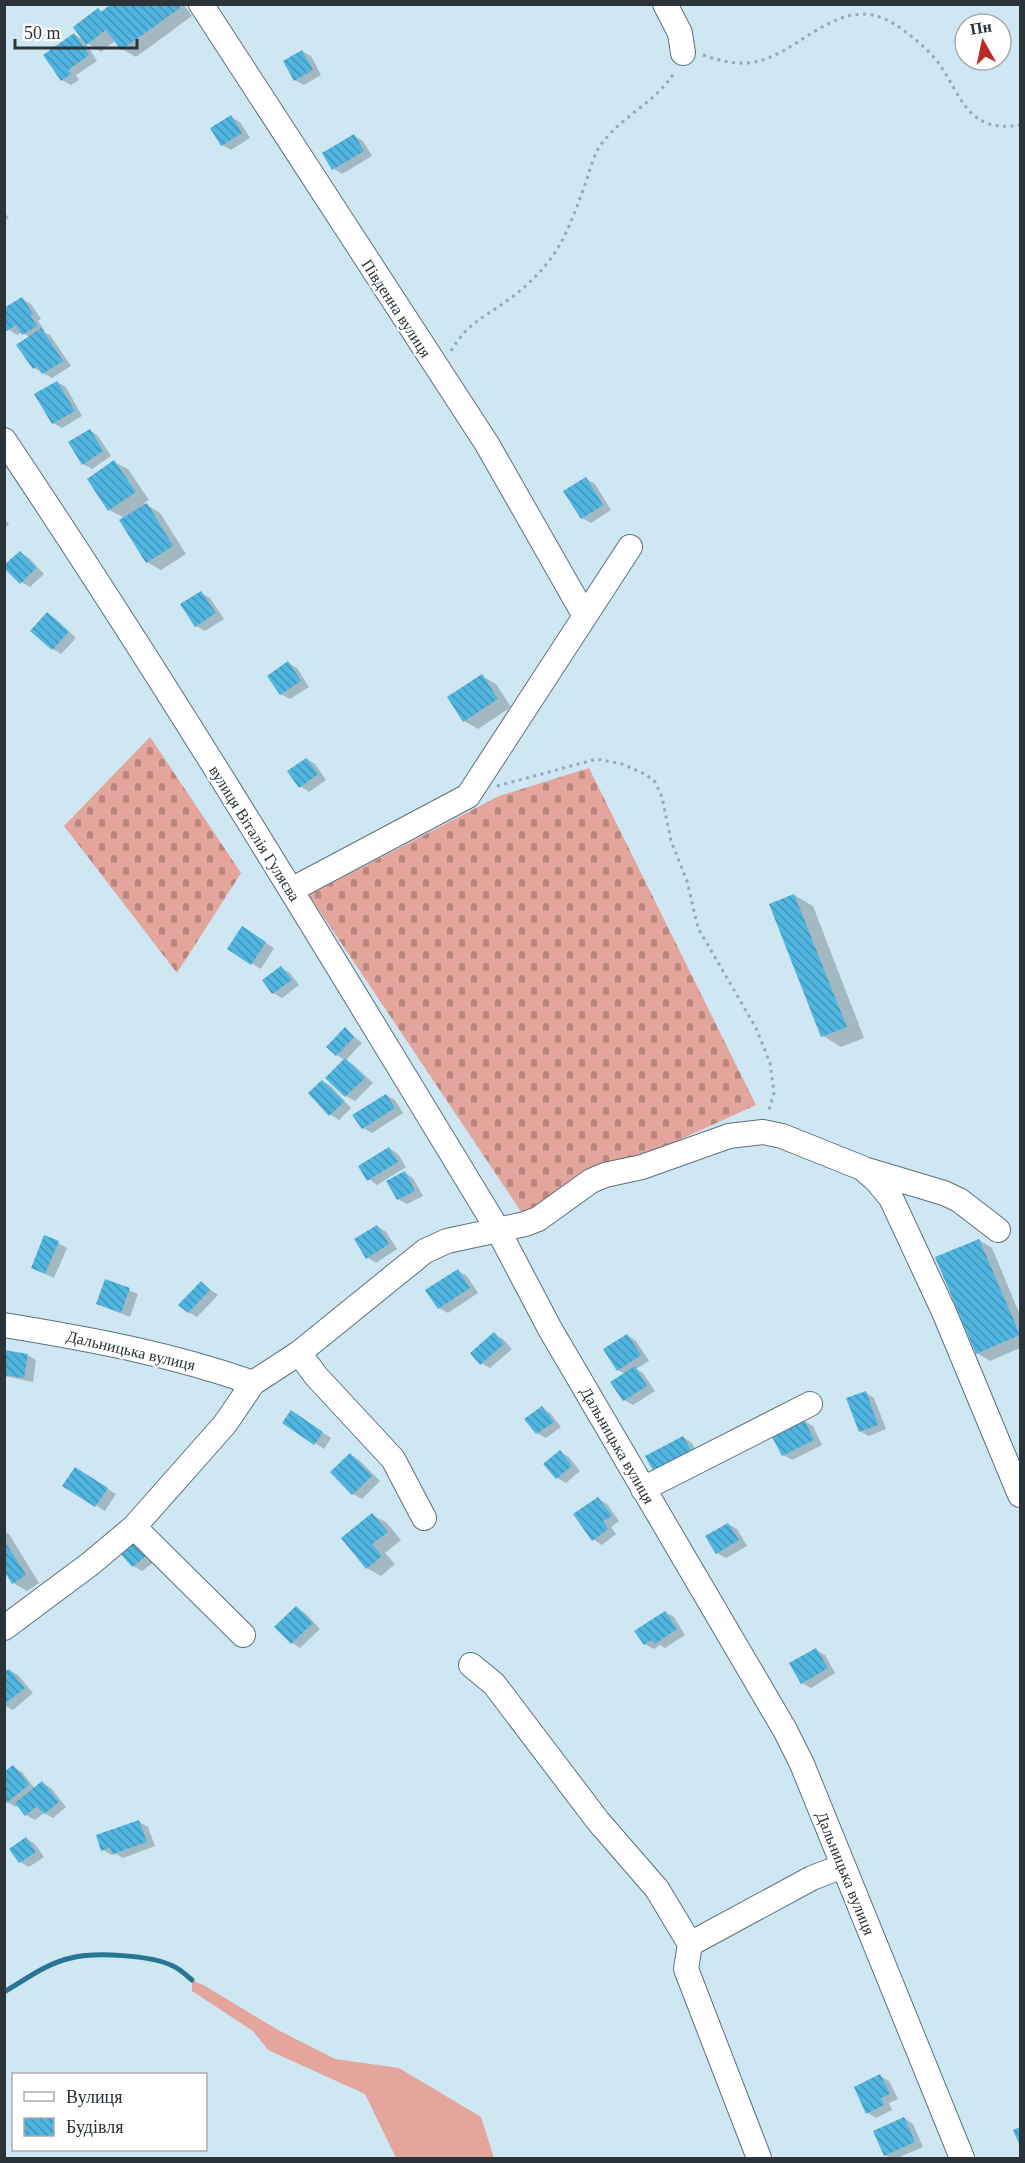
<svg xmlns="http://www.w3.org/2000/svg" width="1025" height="2163" font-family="'Times New Roman',serif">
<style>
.grass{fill:#e3a59c}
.cemetery{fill:url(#cemetery-stones)}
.shadow{fill:#0003}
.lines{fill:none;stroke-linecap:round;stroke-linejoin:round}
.stream{stroke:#267694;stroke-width:5}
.building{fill:url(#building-back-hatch)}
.minor-casing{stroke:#5c727d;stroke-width:26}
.path{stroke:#96aab3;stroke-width:3;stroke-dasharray:3 4.5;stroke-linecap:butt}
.minor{stroke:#fff;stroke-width:24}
.labels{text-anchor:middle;stroke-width:4.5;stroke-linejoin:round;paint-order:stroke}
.street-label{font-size:16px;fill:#2a3338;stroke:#fff}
</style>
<defs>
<pattern id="cemetery-stones" width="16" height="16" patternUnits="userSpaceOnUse" patternTransform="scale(1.5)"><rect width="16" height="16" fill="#e3a59c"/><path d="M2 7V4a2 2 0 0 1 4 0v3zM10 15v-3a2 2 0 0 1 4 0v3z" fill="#b88780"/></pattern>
<pattern id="building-back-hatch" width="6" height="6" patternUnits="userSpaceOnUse" patternTransform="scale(1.5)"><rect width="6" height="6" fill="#50b6e1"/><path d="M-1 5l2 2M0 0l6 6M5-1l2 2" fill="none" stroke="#4395b7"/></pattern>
</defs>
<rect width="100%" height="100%" fill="#cee7f3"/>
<path class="grass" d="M192,1980L205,1986L278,2030L335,2059L399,2068L481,2117L494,2158H396L365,2094L268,2050L253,2031L192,1991Z"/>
<path class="cemetery" d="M150,737L241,873L177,973L64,826Z
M589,768L756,1105L648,1154L524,1216L309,895L499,796Z"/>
<path class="shadow" d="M143,4L184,5L192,16L136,57L122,49L116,40L101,52L85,42L97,61L76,75L79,80L71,85L62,80L75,35L85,41L98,10L103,13Z
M302,51L311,56L321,75L304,85L295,80Z
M231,117L240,122L250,138L231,150L222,145Z
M354,136L363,141L372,156L342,174L333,168Z
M4,212L9,218L4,221Z
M22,299L31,304L41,319L38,321L45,331L44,332L50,335L71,366L52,378L34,368L30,338L22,332L17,335L9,330Z
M57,382L66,387L82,416L62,428L53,423Z
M90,430L98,436L111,456L92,469L83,464Z
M114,462L128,469L149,500L144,503L160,513L186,554L161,570L147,562L125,518L109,510Z
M586,479L595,484L611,510L591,523L582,518Z
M4,519L9,524L4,529Z
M20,553L29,558L44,574L30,587L21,582Z
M201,593L210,598L224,619L205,631L196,626Z
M48,614L56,619L76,638L61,654L53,649Z
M288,663L297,668L309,687L290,699L281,694L269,676Z
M482,676L496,684L511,707L478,729L464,721Z
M307,759L315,764L326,780L309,792L300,786Z
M794,895L813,906L864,1038L841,1047L823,1036L771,905Z
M251,933L274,948L261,969L229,949Z
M281,968L290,973L299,985L282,998L273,993Z
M345,1029L362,1043L346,1060L354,1065L373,1083L355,1101L346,1096L328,1078L345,1060L337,1055Z
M322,1081L331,1086L351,1108L339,1120L330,1114Z
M386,1095L395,1100L403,1113L372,1133L363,1128L355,1115Z
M389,1148L398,1154L406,1167L377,1185L369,1179Z
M405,1173L413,1178L423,1196L407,1204L398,1199Z
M377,1226L386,1232L397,1249L376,1263L367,1257Z
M979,1240L992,1248L1020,1315V1348L990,1361L977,1353Z
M58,1243L67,1248L54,1278L32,1268Z
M458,1271L467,1276L478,1293L448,1313L439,1308Z
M106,1281L138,1294L130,1317L98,1304Z
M201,1283L218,1295L197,1317L188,1312Z
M494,1334L503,1339L512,1349L490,1368L481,1363Z
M627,1335L636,1341L649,1361L636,1369L643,1373L655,1391L633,1405L624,1400L625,1374L618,1370Z
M4,1352L27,1355L36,1360L33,1382L4,1376Z
M865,1392L874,1398L886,1429L869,1436L860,1431Z
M542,1408L550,1413L561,1427L546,1438L537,1433L526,1419Z
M300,1417L331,1438L324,1449L284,1422Z
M804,1421L813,1426L822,1445L792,1460L783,1455Z
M683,1437L692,1443L701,1459L647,1457Z
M560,1452L569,1457L580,1471L566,1483L557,1478Z
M351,1455L359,1460L380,1481L362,1499L353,1494Z
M84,1474L116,1494L105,1511L64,1485Z
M598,1499L607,1504L619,1521L611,1527L616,1534L602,1545L593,1539Z
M372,1515L386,1522L401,1540L385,1553L395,1564L381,1576L367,1568Z
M728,1524L737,1529L747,1546L726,1558L717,1553Z
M4,1532L9,1534L39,1583L27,1591L13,1583L4,1570Z
M135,1544L154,1562L142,1571L133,1566Z
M296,1607L305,1613L320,1629L300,1648L292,1643Z
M665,1612L674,1617L685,1635L665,1648L660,1645L654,1649L645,1644Z
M816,1650L825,1655L835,1673L811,1688L802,1683Z
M9,1670L18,1675L33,1693L13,1710L4,1705V1674Z
M14,1767L22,1772L35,1789L42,1783L51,1788L66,1807L53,1818L44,1813L35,1820L26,1815L18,1805L16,1807L7,1802L4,1799V1774Z
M139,1822L148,1827L155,1846L123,1858L116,1854L112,1855L103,1850Z
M26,1838L35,1844L44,1857L29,1867L20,1862Z
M880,2076L889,2081L898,2099L889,2103L892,2110L876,2118L868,2113Z
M904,2118L913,2124L923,2147L897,2158H891L885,2155Z"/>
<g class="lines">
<path class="stream" d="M4,1992C25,1980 47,1963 71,1958C95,1952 151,1955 173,1966C180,1969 186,1975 192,1980"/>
</g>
<path class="building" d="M111,4H177L180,8L121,50L106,30L86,45L73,27L98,8L101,12Z
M74,33L89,55L68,70L71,74L61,81L43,55Z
M302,50L313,70L294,81L283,61Z
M231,115L242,133L221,146L210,128Z
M354,134L364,151L332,170L322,153Z
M22,297L33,314L30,315L37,326L22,335L16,325L7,331L4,326V308Z
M41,328L63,361L42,374L37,366L33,369L16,345Z
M57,381L75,411L52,424L34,394Z
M90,429L103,451L82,465L68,442Z
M114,460L136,492L108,511L87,479Z
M586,477L603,505L581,519L563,491Z
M147,503L173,546L146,563L119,520Z
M20,551L36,568L20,584L4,568V565Z
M201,591L216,613L195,627L180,604Z
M47,612L69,632L52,650L30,631Z
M288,661L301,681L280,695L267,676Z
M482,674L498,699L463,722L447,697Z
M306,758L318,774L299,788L287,771Z
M794,894L847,1027L821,1037L769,904Z
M242,926L266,942L251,965L227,949Z
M281,966L292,980L272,994L262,980Z
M345,1027L354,1037L336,1056L326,1047Z
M345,1058L365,1078L345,1097L325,1078Z
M322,1080L344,1102L329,1116L308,1093Z
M386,1094L395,1108L362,1129L352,1115Z
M389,1147L398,1162L367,1181L358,1166Z
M405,1171L415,1191L397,1200L386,1181Z
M377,1225L389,1244L366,1259L354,1239Z
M44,1235L59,1241L45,1274L31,1268Z
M979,1239L1020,1335L976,1354L935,1257Z
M458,1269L470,1288L438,1309L425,1290Z
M105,1279L130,1288L121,1313L96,1304Z
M201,1281L210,1290L188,1313L178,1305Z
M494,1332L504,1344L480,1365L470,1353Z
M627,1334L641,1355L617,1371L603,1349Z
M4,1350L28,1354L24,1378L4,1375Z
M635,1366L647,1386L623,1401L610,1382Z
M866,1391L878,1425L859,1432L846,1398Z
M542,1406L554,1422L536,1434L524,1419Z
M291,1410L323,1432L314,1445L282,1423Z
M804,1419L814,1440L782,1456L771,1435Z
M683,1436L693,1454L655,1474L645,1456Z
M560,1450L572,1466L556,1479L543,1464Z
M350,1453L372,1476L352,1495L330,1472Z
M75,1467L108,1488L95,1507L62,1486Z
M598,1497L612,1516L603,1521L608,1529L592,1541L573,1514Z
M372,1513L388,1532L372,1544L382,1556L366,1569L341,1538Z
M728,1523L739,1540L716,1554L705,1536Z
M4,1540L26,1575L12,1584L4,1571Z
M134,1543L146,1556L132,1567L121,1554Z
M296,1606L313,1623L291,1644L274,1627Z
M665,1611L677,1629L655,1644L652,1640L644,1645L634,1631Z
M816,1648L828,1668L801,1684L789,1663Z
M9,1669L25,1688L4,1704V1672Z
M13,1765L29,1785L6,1803L4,1772Z
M42,1781L59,1802L44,1814L37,1806L25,1816L15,1803Z
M139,1820L147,1842L113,1854L110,1848L101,1851L96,1835Z
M26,1837L36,1852L19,1863L9,1849Z
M880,2074L890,2094L881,2098L884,2105L866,2114L854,2087Z
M904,2117L915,2142L884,2156L873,2131Z
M1020,2127V2146L1013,2130Z"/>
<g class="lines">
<defs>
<path id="minor" d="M201,4L487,444L585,616
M665,4L680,33L683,53
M4,440C177,698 337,965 498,1230L525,1224L538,1219L591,1181L605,1175L642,1167L729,1136L763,1132L782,1136L862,1168L877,1181L891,1198L944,1312L1020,1495
M291,890L468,796L630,547
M867,1170L944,1193L959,1200L998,1230
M4,1325C89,1339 172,1354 253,1383L299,1353L425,1251L447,1241L498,1230L550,1329L785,1730L802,1764L962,2158
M299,1353L316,1376L393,1459L424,1518
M643,1489L810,1404
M134,1527L243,1635
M4,1628L90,1564L134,1527L225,1424L253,1383
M471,1665L494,1684L598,1821L657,1889L690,1944L686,1969L759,2158
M690,1944L812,1878L843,1866"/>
</defs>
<use href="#minor" class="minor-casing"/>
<path class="path" d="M703,55C717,60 733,64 748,63C794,59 831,1 880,17C898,23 929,49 940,65C963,99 968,133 1020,125
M451,351C468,322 484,318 508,300C522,290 535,278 545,266C566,241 576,209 587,179C590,169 593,158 598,149C618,117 657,103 675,71
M497,786L597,759L622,764L645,774L655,782L662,797L671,841L687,881L698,928L756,1028L770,1063L774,1093L768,1113"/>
<use href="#minor" class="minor"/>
</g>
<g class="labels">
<g class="street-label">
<text transform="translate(397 308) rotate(57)" y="6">Південна вулиця</text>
<text transform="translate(255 833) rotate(58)" y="6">вулиця Віталія Гуляєва</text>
<text transform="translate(131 1350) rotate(13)" y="6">Дальницька вулиця</text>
<text transform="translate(618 1445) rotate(60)" y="6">Дальницька вулиця</text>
<text transform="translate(846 1873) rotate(68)" y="6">Дальницька вулиця</text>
</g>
</g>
<rect width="1025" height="2163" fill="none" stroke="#2a3338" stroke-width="12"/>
<rect x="12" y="2073" width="195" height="78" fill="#ffffff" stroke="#aaadaf" stroke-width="1.5"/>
<rect x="24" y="2092" width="30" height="9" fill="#ffffff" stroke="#aaadaf" stroke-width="1.5"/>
<text x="66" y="2103" font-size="18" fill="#2a3338">Вулиця</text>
<rect x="24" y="2118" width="30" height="18" fill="url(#building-back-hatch)" stroke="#aaadaf" stroke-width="1.5"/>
<text x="66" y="2133" font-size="18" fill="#2a3338">Будівля</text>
<g transform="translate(983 42) rotate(351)"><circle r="28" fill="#ffffff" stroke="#aaadaf" stroke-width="1.5"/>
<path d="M0-4.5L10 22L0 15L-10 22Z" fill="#b82a22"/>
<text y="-9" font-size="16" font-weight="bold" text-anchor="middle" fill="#2a3338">Пн</text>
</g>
<path d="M15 39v9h122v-9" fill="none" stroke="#2a3338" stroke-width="3"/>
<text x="24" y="39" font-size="18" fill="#2a3338" stroke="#ffffff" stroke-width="4.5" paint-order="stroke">50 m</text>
</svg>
